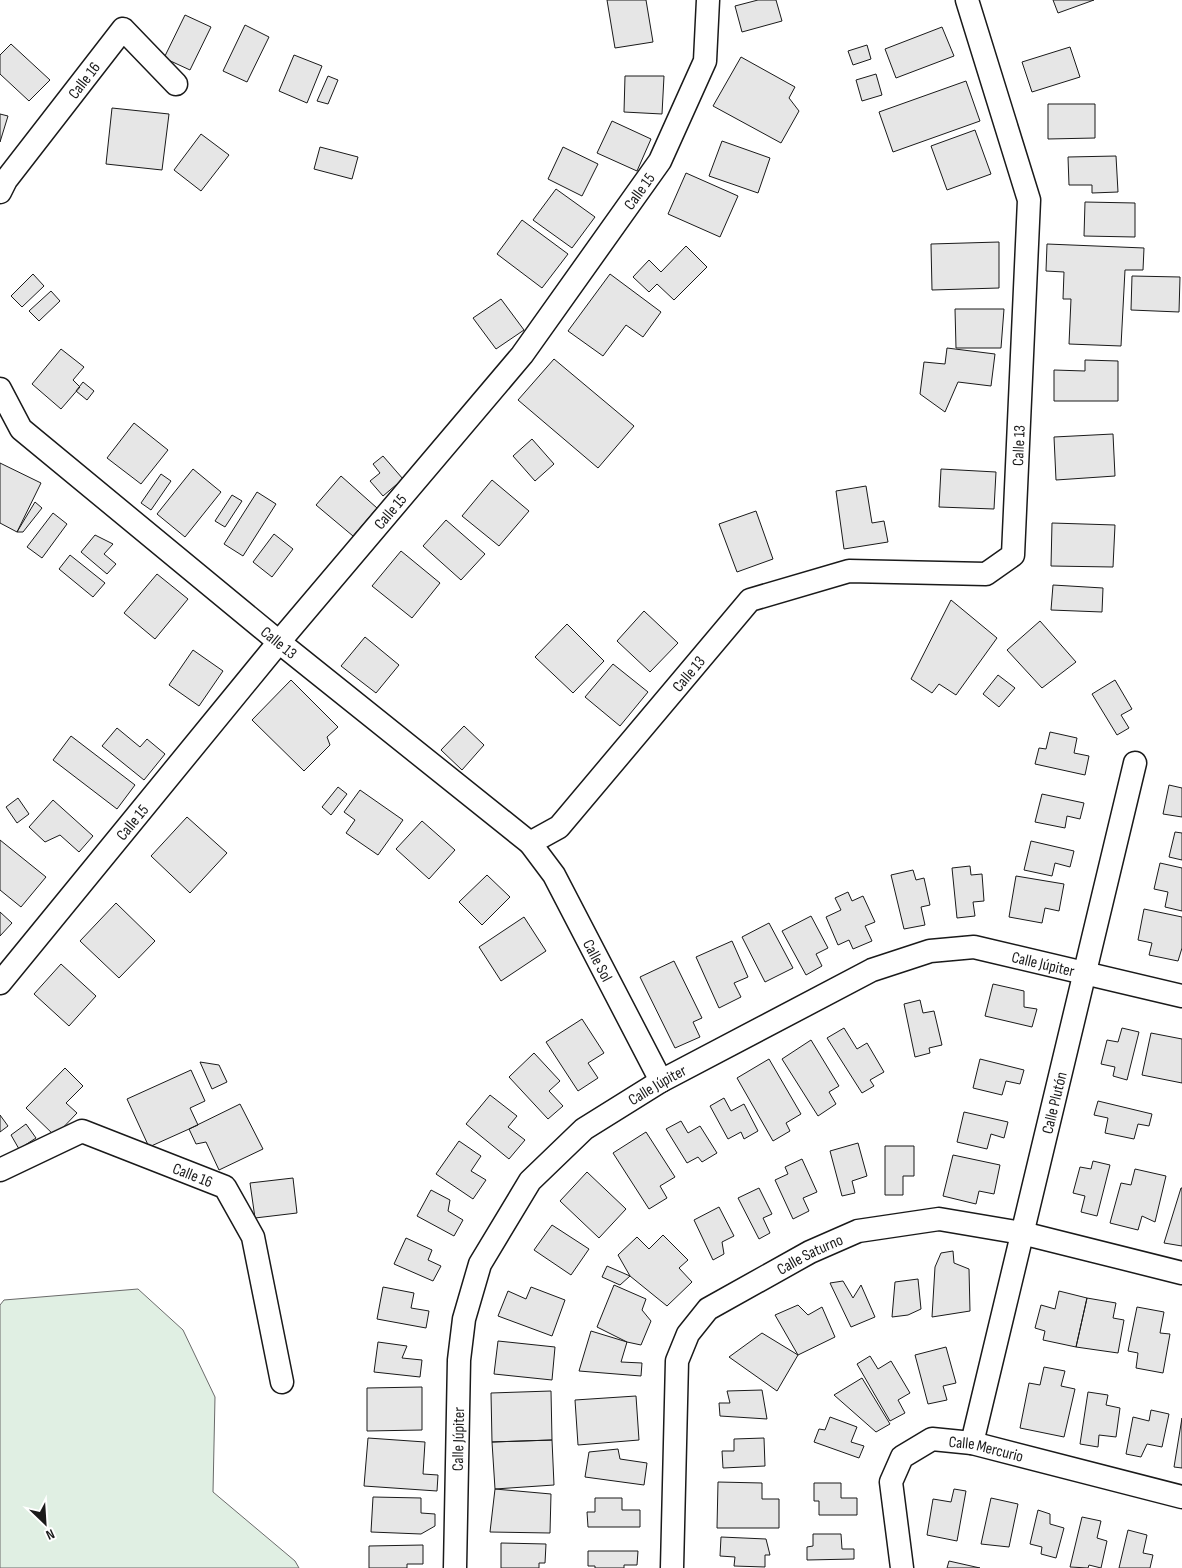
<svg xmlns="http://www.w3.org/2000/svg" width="1182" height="1568" font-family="'Sofia Sans Condensed',sans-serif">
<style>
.green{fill:#e0efe3;stroke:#6a6a6a}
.building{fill:#e6e6e6;stroke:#1a1a1a}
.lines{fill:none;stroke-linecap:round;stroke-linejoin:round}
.street-casing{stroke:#1a1a1a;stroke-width:25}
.street{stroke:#fff;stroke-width:22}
.labels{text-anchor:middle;stroke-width:4;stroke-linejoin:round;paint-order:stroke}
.street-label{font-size:16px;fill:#1a1a1a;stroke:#fff}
</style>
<rect width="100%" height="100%" fill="#fff"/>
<path class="green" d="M138,1289L183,1330L215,1397L213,1492L295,1561L299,1568H0V1305L4,1300Z"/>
<path class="building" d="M607,0H646L653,42L615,48Z
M758,0H776L782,21L742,32L735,6Z
M1053,0H1094L1058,13Z
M185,15L211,27L190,70L164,58Z
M245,25L269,37L247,82L223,71Z
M942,27L954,56L896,78L885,49Z
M11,44L50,80L29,101L0,74V55Z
M867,45L871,59L853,65L848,51Z
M1070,47L1080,77L1032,92L1022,62Z
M294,55L322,66L307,103L279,91Z
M741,57L795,87L789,98L799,111L781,143L713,106Z
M876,74L882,95L862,101L856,80Z
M328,76L338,80L328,104L317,101Z
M625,76H664L662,114L624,112Z
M966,81L980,121L893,152L879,112Z
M1048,104H1095V138L1048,139Z
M112,108L169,114L162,170L106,164Z
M0,114L8,116L0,142Z
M612,121L651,139L637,171L597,153Z
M975,130L991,174L947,190L931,146Z
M201,134L229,155L201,191L174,170Z
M722,141L770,158L758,193L709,176Z
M320,147L358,157L352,179L314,169Z
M563,147L598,164L582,196L548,179Z
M1116,156L1118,192L1092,193V185H1069L1068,157Z
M686,173L738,196L720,237L668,214Z
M556,189L595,217L572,248L533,220Z
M1085,202L1135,203V237L1084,236Z
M522,220L568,254L542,288L497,254Z
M999,242V288L932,290L931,244Z
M1047,244L1144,248L1143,270H1125L1121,346L1069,344L1071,299H1063L1064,272L1046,271Z
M686,246L707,267L674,300L657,284L649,292L633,277L649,260L661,272Z
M33,274L44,286L22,307L11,296Z
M610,274L661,312L643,337L626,325L603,356L568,331Z
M1132,276L1180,277L1179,312L1131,310Z
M51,291L60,301L39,321L29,311Z
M501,299L524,330L496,349L473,318Z
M955,309H1004L1001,348H956Z
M947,348L995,354L991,386L958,382L945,412L920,394L924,362L945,364Z
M61,349L84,367L73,380L80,387L61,409L32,384Z
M554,359L634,426L598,468L518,400Z
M1085,360L1118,361V401H1054V370L1085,371Z
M83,382L94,391L87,400L76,391Z
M134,423L168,450L141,484L107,458Z
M1113,434L1115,476L1056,480L1054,437Z
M532,439L554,464L535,481L513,456Z
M383,456L403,479L383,496L370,481L380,473L373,464Z
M0,463L41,483L17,532L0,523Z
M193,469L221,492L185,537L157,514Z
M941,469L996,472L994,509L939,507Z
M161,474L171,481L151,510L141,503Z
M341,476L377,508L353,536L316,505Z
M492,480L529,511L499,546L462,516Z
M866,486L872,523L884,521L888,542L844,549L836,491Z
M257,492L276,504L243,556L224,544Z
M232,495L242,501L225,527L215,521Z
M35,502L42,508L23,532H17Z
M756,511L773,559L737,572L719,524Z
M53,513L67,524L42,558L27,547Z
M446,520L485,554L461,580L423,546Z
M1052,523L1115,525L1113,567L1051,566Z
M274,534L293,549L272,577L253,562Z
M95,535L113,544L104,554L116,564L107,574L81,552Z
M401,551L440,583L412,618L372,586Z
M70,555L105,583L93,597L59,569Z
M157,574L188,599L155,639L124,613Z
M1053,585L1103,588L1102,612L1051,610Z
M951,600L997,638L956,695L939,684L932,693L911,679Z
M644,611L678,643L650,672L617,641Z
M1040,621L1076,662L1042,688L1007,650Z
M567,624L604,661L573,693L535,657Z
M365,637L399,665L376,693L341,666Z
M193,650L223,671L199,706L169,685Z
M613,664L648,692L620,726L585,697Z
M998,675L1015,688L999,707L983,694Z
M291,680L338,727L327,737L330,745L304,771L252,720Z
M1115,680L1132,709L1121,715L1129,728L1117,735L1092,694Z
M464,726L484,745L462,770L441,750Z
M117,728L140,747L147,739L165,754L144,780L102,746Z
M1050,732L1077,738L1074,753L1089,756L1085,775L1035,764L1039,748L1046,749Z
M71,736L135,785L117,809L53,760Z
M1169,785L1182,788V817L1163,814Z
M338,787L347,794L331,815L322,807Z
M360,790L403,820L378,855L346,833L355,820L344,812Z
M1042,794L1084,803L1080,819L1067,816L1065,828L1035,822Z
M18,798L29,814L17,823L6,807Z
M53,800L93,836L79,852L60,835L45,842L29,827Z
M187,817L227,853L190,893L151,856Z
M422,821L455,850L429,879L396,849Z
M1175,832L1182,833V860L1169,857Z
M0,840L46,877L21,907L0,890Z
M1031,841L1074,851L1070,867L1055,863L1052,876L1024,870Z
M1160,863L1182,868V911L1165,907L1168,892L1154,889Z
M970,866L971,875L982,874L984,901L973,902L975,916L957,918L952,868Z
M913,870L916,880L924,878L930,905L921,907L925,925L904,929L891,875Z
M487,875L510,897L482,925L459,902Z
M1016,876L1064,884L1059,911L1045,908L1042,923L1009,917Z
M848,892L852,901L863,896L875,922L865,926L872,941L853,949L849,940L838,945L826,917L841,910L835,898Z
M116,903L155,941L119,978L80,941Z
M1144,909L1182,917V948L1178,961L1149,955L1152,943L1138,940Z
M0,912L12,923L0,936Z
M811,916L828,948L816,954L822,966L806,975L782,931Z
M524,917L546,951L501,981L479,947Z
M769,923L793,968L765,982L742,937Z
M732,941L748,977L734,983L741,997L719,1008L696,957Z
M674,961L702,1018L693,1022L700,1037L675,1048L640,977Z
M61,964L96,996L69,1026L34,994Z
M993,984L1024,991V1007L1037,1009L1032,1027L985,1016Z
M920,1000L923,1013L934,1011L942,1045L929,1048L930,1053L915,1057L904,1004Z
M582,1019L604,1053L588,1063L598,1078L578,1091L546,1042Z
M844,1028L857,1049L867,1043L884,1072L870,1080L874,1086L862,1093L827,1038Z
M1122,1028L1139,1032L1127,1080L1113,1076L1115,1067L1101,1064L1107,1040L1118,1042Z
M1151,1033L1182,1039V1083L1142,1075Z
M811,1040L839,1086L829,1092L836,1104L818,1116L782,1059Z
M534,1053L560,1081L549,1091L563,1106L548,1119L509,1077Z
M769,1059L801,1114L786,1123L790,1131L773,1141L737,1078Z
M980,1059L1024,1070L1020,1084L1006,1081L1002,1095L973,1088Z
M200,1062L219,1065L227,1082L212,1089Z
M65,1068L83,1086L66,1103L77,1113L55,1136L26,1108Z
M191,1070L205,1101L190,1108L198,1125L149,1147L127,1099Z
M490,1095L517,1116L508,1127L525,1140L509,1159L466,1124Z
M724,1098L731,1111L744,1104L758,1131L744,1139L741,1132L728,1139L710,1106Z
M1098,1101L1152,1114L1149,1126L1138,1124L1134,1139L1105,1133L1108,1118L1094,1115Z
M240,1104L263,1149L219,1170L206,1142L196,1144L189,1129Z
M964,1112L1008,1122L1004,1138L991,1134L987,1149L957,1142Z
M0,1115L8,1126L0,1132Z
M681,1121L688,1133L700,1126L717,1153L702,1162L698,1157L687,1163L666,1129Z
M26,1124L36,1138L19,1149L11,1135Z
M646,1132L675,1177L660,1186L667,1198L649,1209L613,1153Z
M459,1141L481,1156L471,1171L486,1180L473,1199L436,1174Z
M858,1143L867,1176L852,1181L855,1193L842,1196L830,1151Z
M885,1146H914V1176H903V1195H885Z
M953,1155L1000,1165L994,1194L979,1191L976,1204L943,1196Z
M802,1159L817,1192L803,1198L809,1211L793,1219L775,1180L788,1174L785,1167Z
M1093,1161L1110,1165L1097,1216L1081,1212L1085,1196L1073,1193L1080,1167L1091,1169Z
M1135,1169L1166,1176L1155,1222L1142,1216L1138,1230L1110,1223L1121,1183L1131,1185Z
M587,1172L626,1209L599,1238L560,1201Z
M293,1178L297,1213L255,1218L250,1183Z
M759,1188L772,1214L763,1218L770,1233L759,1239L738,1198Z
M1181,1188H1182V1246L1164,1243Z
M431,1190L450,1200L448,1211L463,1220L454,1236L417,1216Z
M719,1207L734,1236L722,1242L724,1254L713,1260L694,1220Z
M552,1225L589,1249L571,1275L534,1250Z
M663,1235L688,1260L679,1268L692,1282L667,1306L630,1276L618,1255L637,1237L649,1249Z
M406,1238L432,1250L428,1260L441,1266L433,1281L394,1264Z
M953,1251L954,1263L969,1269L970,1311L932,1317L935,1267L941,1253Z
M607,1266L630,1276L620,1285L602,1277Z
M918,1279L921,1309L908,1315L892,1317L895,1282Z
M843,1281L853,1298L861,1285L875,1317L851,1327L830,1283Z
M614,1285L646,1299L642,1310L651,1321L641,1345L627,1342L597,1327Z
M383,1287L414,1293L411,1308L429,1311L426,1328L377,1319Z
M531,1287L565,1300L552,1336L498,1316L508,1291L526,1299Z
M1059,1291L1087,1298L1076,1347L1043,1340L1045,1331L1035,1328L1041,1305L1055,1309Z
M1087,1298L1116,1303L1113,1318L1124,1320L1118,1353L1076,1347Z
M798,1305L808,1315L822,1307L835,1337L798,1355L775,1315Z
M1137,1307L1164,1312L1160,1333L1170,1334L1163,1373L1136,1368L1138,1353L1128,1351Z
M591,1331L627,1342L621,1362L642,1363L641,1376L579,1371Z
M762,1333L798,1355L777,1391L729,1357Z
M498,1341L555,1347L552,1380L494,1374Z
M378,1342L407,1346L402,1358L422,1360L420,1377L374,1372Z
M946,1347L956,1383L943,1386L947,1400L928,1404L915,1355Z
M870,1356L878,1369L891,1361L910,1393L898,1400L905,1413L890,1421L857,1364Z
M1044,1367L1065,1371L1061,1386L1075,1389L1064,1437L1020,1428L1029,1383L1040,1385Z
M862,1378L890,1424L876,1432L834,1395Z
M422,1387V1430L367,1431V1388Z
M762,1390L767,1419L720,1416L719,1403H730L727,1391Z
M551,1391L552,1440L492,1442L491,1393Z
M1088,1392L1108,1395L1106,1405L1120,1408L1116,1437L1099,1435L1098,1447L1080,1444Z
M636,1396L639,1440L578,1445L575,1400Z
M1151,1410L1169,1414L1162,1447L1147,1444L1141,1457L1126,1454L1133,1417L1149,1421Z
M830,1417L857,1427L851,1442L864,1446L859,1458L814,1442L819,1429L825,1430Z
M1182,1418V1468L1174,1467Z
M368,1438L425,1442L423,1474L438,1475L437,1491L364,1486Z
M764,1438L765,1466L723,1468L722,1451H734V1439Z
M552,1440L554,1485L495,1489L492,1442Z
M618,1449L620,1459L647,1463L644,1485L585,1477L589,1452Z
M718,1482L762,1483V1499H779V1528H717Z
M814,1483H841V1498H857V1515H819V1501H814Z
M495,1489L551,1494L550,1533L490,1532Z
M954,1489L966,1491L957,1541L927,1535L933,1499L951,1502Z
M373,1497L421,1498V1513L435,1514V1526L421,1534L371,1532Z
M595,1498H622V1510H640V1527H588L587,1512H595Z
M991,1498L1018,1504L1009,1547L981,1544Z
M1038,1510L1050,1514V1524L1064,1528L1056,1558L1041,1554L1042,1547L1030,1544Z
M1082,1517L1101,1521L1097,1538L1107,1541L1101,1568L1089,1565L1088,1568L1070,1567Z
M1128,1530L1147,1535L1143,1553L1153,1555L1150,1568H1119Z
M813,1534H841L842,1549H854V1559L807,1560V1547L813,1546Z
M721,1537L766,1539L770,1555H765V1567L734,1566L735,1557L720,1556Z
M501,1543L546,1544L545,1563H539V1568H501Z
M423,1545V1564H407V1568H369V1546Z
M588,1551H638L637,1565H624V1568H595V1566H588Z
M949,1561L980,1568H947Z"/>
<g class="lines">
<defs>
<g id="street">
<path id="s1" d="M0,192L6,180L123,29L176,84"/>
<path id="s2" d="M0,389L21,429L279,642L530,843L559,827L750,600L849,571L986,574L1013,555L1029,200L967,0"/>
<path id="s3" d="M530,843L554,875L661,1081"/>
<path id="s4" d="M0,983L279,642L522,355L660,161L705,61L708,0"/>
<path id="s5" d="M0,1170L82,1131L225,1187L253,1237L282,1382"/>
<path id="s6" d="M972,1443L1135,763"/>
<path id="s7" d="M455,1568L459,1360L464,1319L480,1264L530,1181L584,1129L661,1081L872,970L930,951L974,947L1182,996"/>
<path id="s8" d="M672,1568L677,1361L688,1334L708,1309L810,1252L858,1231L939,1219L1022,1233L1182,1273"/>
<path id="s9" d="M902,1568L891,1482L902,1457L932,1439L972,1443L1182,1497"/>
</g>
</defs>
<use href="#street" class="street-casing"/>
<use href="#street" class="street"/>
</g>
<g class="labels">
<g class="street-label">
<text dy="6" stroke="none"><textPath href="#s1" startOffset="140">Calle 16</textPath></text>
<text dy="6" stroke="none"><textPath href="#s4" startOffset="1018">Calle 15</textPath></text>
<text dy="6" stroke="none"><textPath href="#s2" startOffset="1414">Calle 13</textPath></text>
<text dy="6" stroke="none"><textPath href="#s4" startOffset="612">Calle 15</textPath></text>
<text dy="6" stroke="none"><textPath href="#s2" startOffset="380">Calle 13</textPath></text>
<text dy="6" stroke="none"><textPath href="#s2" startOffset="935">Calle 13</textPath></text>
<text dy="6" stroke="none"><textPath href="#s4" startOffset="208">Calle 15</textPath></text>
<text dy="6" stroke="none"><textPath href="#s3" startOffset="136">Calle Sol</textPath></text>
<text dy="6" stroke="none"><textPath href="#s7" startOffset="984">Calle Júpiter</textPath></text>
<text dy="6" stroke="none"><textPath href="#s7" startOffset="564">Calle Júpiter</textPath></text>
<text dy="6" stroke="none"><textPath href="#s6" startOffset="350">Calle Plutón</textPath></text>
<text dy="6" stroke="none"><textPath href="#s5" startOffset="210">Calle 16</textPath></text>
<text dy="6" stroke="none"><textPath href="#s8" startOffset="384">Calle Saturno</textPath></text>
<text dy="6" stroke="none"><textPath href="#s7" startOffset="129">Calle Júpiter</textPath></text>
<text dy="6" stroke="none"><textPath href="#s9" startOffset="204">Calle Mercurio</textPath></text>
</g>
</g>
<g transform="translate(45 1523) rotate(155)" stroke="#ffffff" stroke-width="4" paint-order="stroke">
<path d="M0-4L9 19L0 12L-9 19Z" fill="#1a1a1a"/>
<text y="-8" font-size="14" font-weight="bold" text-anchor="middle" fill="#1a1a1a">N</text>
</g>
</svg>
